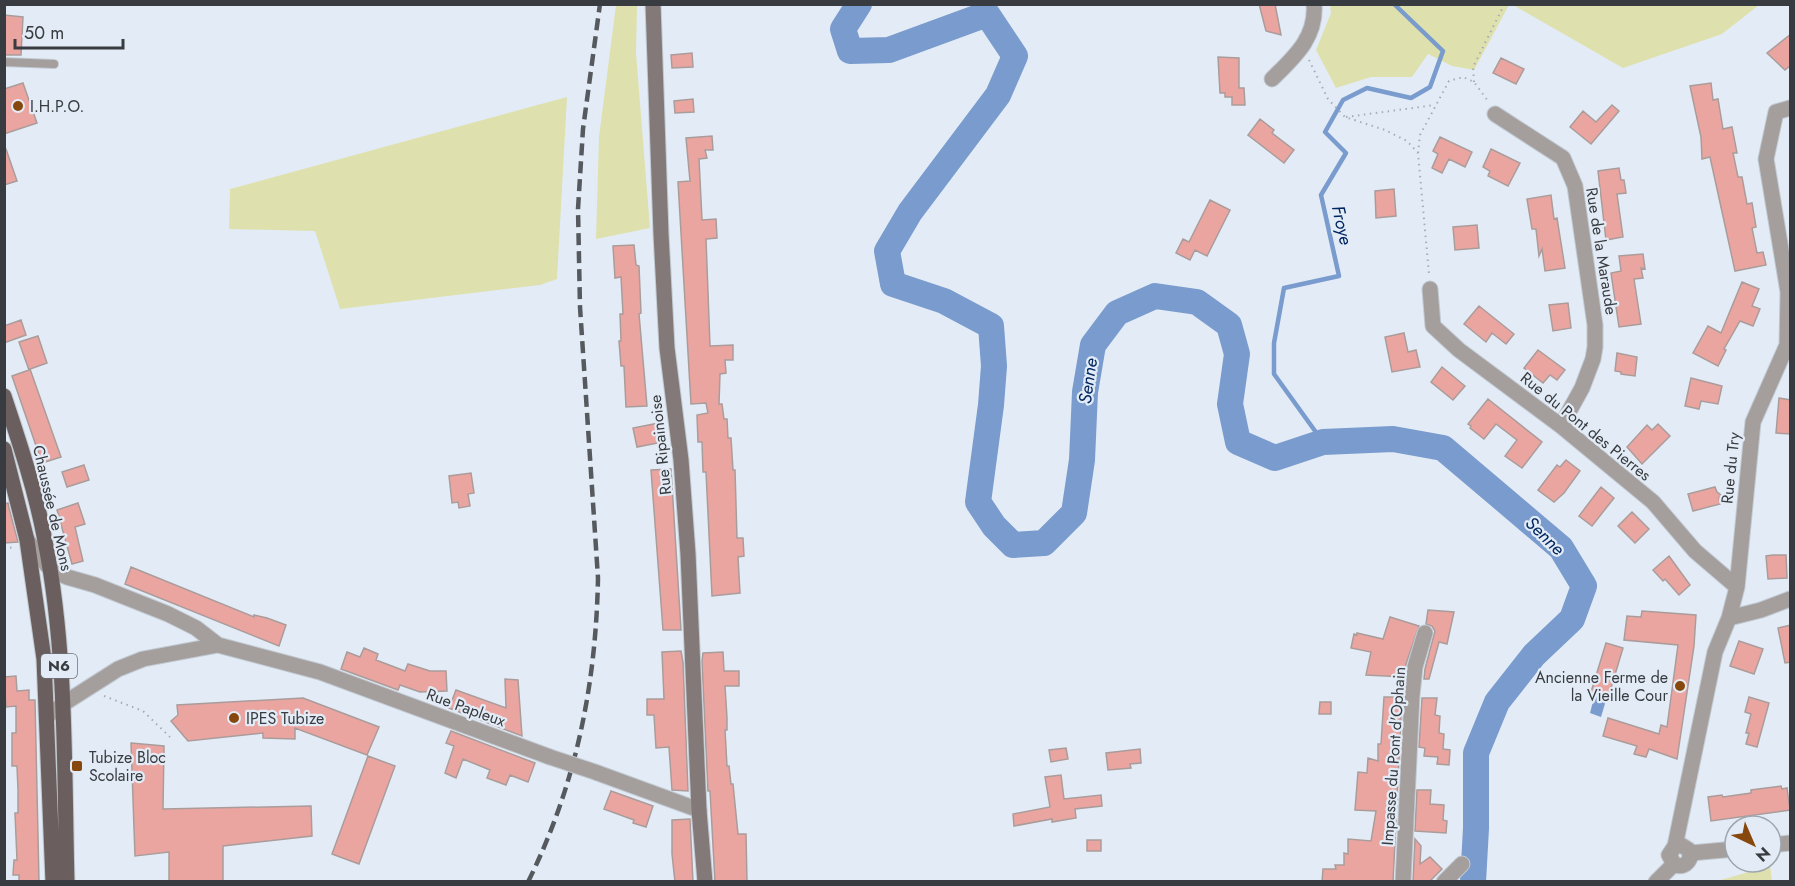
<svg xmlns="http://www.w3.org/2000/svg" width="1795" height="886" font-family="Jost,sans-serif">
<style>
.green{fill:#dee1ad}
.water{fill:#799bcd}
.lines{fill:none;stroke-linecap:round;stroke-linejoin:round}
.stream{stroke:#799bcd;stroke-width:4.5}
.river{stroke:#799bcd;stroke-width:26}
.building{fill:#eba5a1;stroke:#aa9c9b;stroke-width:1.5}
.lane-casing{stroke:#c1c9d1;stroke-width:10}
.street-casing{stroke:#c1c9d1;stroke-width:17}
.secondary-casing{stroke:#c1c9d1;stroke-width:17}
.primary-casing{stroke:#c1c9d1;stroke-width:17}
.path{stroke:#a6acb4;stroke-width:2;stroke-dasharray:1.5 4.5;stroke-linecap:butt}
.lane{stroke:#a49e9d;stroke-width:8}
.street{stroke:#a49e9d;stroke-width:15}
.secondary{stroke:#827978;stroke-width:15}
.primary{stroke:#6a5f5e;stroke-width:15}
.rail{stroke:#565a5f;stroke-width:4.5;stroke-dasharray:12 6;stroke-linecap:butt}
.street-bridge-casing{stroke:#c1c9d1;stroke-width:17;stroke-linecap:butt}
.street-bridge{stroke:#a49e9d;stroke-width:15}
.poi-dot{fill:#87480d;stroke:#e3ecf6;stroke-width:2}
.labels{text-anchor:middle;stroke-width:4.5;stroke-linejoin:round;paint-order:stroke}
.shield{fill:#e3ecf6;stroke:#6b7076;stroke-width:1.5}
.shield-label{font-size:15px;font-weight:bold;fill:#383b3f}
.poi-label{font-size:16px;fill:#383b3f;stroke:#e3ecf6;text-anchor:start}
.street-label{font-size:16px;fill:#383b3f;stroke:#e3ecf6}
.water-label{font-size:18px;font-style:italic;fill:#002762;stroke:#e3ecf6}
</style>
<rect width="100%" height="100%" fill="#e3ecf6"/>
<path class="green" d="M616,5H637L636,53L650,228L596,239L599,137Z
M1330,5V4L1509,5L1474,70L1452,66L1428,54L1412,77H1371L1336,88L1316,50L1331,13Z
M1513,5L1759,4V5L1722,34L1623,68Z
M567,97L557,279L540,285L340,309L315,231L229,229L230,189Z
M1770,866L1772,881H1717Z"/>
<path class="water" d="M1595,694L1607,697L1601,717L1590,713Z"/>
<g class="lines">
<path class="stream" d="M1323,442L1274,374V343L1284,288L1339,276L1321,195L1346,153L1325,132L1343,100L1367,88L1411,98L1430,87L1443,51L1394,4"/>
<path class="river" d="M859,4L843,29L850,51L889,50L987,14L1015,56L998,95L910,212L887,251L893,284L944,301L991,326L994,366L991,405L978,502L994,526L1013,545L1044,543L1074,513L1082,460L1085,392L1093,345L1117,313L1155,296L1197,302L1229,325L1237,354L1230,404L1238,442L1275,458L1323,442L1393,439L1443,448L1561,548L1584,586L1572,619L1534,655L1497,702L1476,753V828L1473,882"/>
</g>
<path class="building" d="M1259,4H1275L1281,35L1266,31Z
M4,15L23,17L21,55H4Z
M1791,34V65L1785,70L1767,53Z
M692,53L693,67L672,68L671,55Z
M1218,57L1239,58V88H1244L1245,105H1232V97H1225V93H1220Z
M1501,58L1524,69L1516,84L1493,73Z
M23,83L37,123L4,134V89Z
M1711,83L1713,100L1718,99L1723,129L1732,127L1737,153H1733L1738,177H1742L1747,204L1752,203L1756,227L1752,228L1757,253L1763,252L1766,265L1735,271L1710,157L1702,159L1701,137L1690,86Z
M693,99L694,112L675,113L674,101Z
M1612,105L1619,111L1591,144L1570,127L1583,111L1596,122Z
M1260,119L1274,130L1272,133L1294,150L1284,163L1248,135Z
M712,136L713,150H705L707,158L699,159L702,220L716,219L717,238L706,239L710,346L733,345V360H725L726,373L720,374L719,404H722L724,419H727L728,438H731L733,470H735L737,538H743L744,556L738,557L740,593L712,596L706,472H703L702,442H698L697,415L708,413L706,403L691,404L678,182L690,181L686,138Z
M1440,137L1472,152L1465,167L1449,159L1442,173L1432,168L1438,154L1433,151Z
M4,149H6L17,181L4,185Z
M1491,149L1520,163L1508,186L1488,176L1490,171L1483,167Z
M1619,168L1621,180H1624L1626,193L1617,194L1623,237L1606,240L1598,171Z
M1394,189L1396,216L1376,218L1375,191Z
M1551,195L1554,219L1557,218L1565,268L1545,271L1542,249L1539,256L1536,229H1532L1527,199Z
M1210,200L1230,210L1207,256L1195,250L1190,260L1176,253L1183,239L1189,242Z
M1477,225L1479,248L1455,250L1453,227Z
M634,245L636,265L639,266L641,313L639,314L647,406L626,407L624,366H621L619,341H621L620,314H623L621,277L615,278L613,246Z
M1643,254L1645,269L1641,268L1643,278L1634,279L1641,324L1619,327L1611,273L1621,271L1619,256Z
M1742,282L1759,289L1752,306L1760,309L1753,326L1740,321L1724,349L1726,350L1718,366L1693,353L1708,326L1721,333Z
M1568,303L1571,328L1553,331L1549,305Z
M1479,306L1514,334L1506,344L1492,333L1486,342L1464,324Z
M21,320L26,335L4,343V326Z
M1404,333L1408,352L1416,350L1420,367L1392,372L1385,337Z
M38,336L47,363L30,369L61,457L42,463L12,376L29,370L19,342Z
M1538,350L1565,370L1557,380L1550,375L1543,383L1524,368Z
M1617,353L1637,357L1635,376L1621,374V372L1615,371Z
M1442,367L1465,386L1453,400L1431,382Z
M1691,378L1722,386L1718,404L1701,401L1699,409L1685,406Z
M1779,398L1791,400V434L1776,433Z
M1488,399L1542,442L1522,468L1505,456L1517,440L1496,424L1484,439L1470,428L1471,426L1468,424Z
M659,423L663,442L637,447L633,428Z
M1658,424L1670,436L1642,464L1627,447L1647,425L1652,430Z
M1566,460L1580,471L1564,493L1554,502L1538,490L1557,465L1560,467Z
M84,465L89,480L67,487L62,472Z
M671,469L681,630H663L651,470Z
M471,473L474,493L468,494L470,506L459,508L458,502L452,503L449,476Z
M1601,487L1614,498L1592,526L1579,516Z
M1715,487L1717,492L1721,495L1719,498L1720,504L1693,511L1688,494Z
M8,503L9,508L18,542L4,543V504Z
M78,503L85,524L75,527L83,561L72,564L57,510Z
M1632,512L1649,529L1635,543L1618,526Z
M1773,555H1786L1787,578L1768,579L1766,556Z
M1669,556L1690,585L1679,595L1665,579L1663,581L1653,570Z
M131,567L254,617V615L267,618L286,625L279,646L125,584Z
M1428,610L1454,612L1447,644L1439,642L1429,679H1424L1425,669L1435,631L1432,626L1426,624Z
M1642,611L1696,615L1694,646L1677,759L1649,749L1646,757L1634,754L1637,746L1603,736L1608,718L1659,734L1661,725L1667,727L1678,645L1624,640L1627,616L1641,617Z
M1390,617L1419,626L1406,664L1404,677L1366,675L1371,652L1351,648L1354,634L1357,635V633L1383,639Z
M1791,625V662L1785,663L1778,628Z
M1739,641L1763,649L1754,674L1730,666Z
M1606,643L1623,648L1608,698L1591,692Z
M364,648L378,654L376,660L405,671L408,664L430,671H446L447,691L420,692L400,685L398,690L341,669L347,652L360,657Z
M681,651L683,662L688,791L672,790L669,747L656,748L654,715H647V699H664L662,652Z
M723,652L724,671H739V686H725L727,718V730H725L727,766H729L731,784H733L738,834H746L747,882H715L710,791H708L702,661L703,653Z
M16,676L17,691L29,690V700H35L39,882H19V875H13L14,860H17L15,813H18V790L17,766H12V733H16V706L6,707L4,677Z
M505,679L518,680L522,736L449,708L456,690L506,708Z
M1384,697H1402L1393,882H1322L1323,869H1336L1335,865H1344V853L1348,854V839L1371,841L1376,811L1355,810L1358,772L1367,773L1368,758L1378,761V744H1381Z
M1749,697L1769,703L1757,747L1746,744L1749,733H1746L1751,714L1745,712Z
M303,698L379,727L367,755L295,728V739L263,738V733L188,741L171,721L178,715L177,705Z
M1422,698H1437L1435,715L1440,716L1439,733L1444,734L1443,749L1450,750L1449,765L1437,764L1438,757L1424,756L1425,748L1419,747Z
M1320,702H1331V714H1319Z
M451,731L535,763L528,782L510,775L506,785L487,778L490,770L463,759L456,778L445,773L454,746L446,743Z
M131,743L164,746L163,809L311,806L312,836L223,846V882H169V852L135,856Z
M1066,748L1068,759L1051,762L1049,750Z
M1140,749L1141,763L1130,764L1131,768L1108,770L1106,753Z
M368,756L395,766L359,864L332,854Z
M1061,775L1064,799L1101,795L1102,806L1075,809L1076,818L1052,822V819L1014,826L1013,814L1050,807L1045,777Z
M1781,786L1782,789L1787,788L1790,810L1711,821L1708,797L1722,795L1723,797L1751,793V790Z
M1417,790H1431L1430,804L1444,805L1443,820L1447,821L1446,833L1415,831Z
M611,791L653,806L646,827L633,823L634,820L604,809Z
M690,819L693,882H675L672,854V820Z
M1415,839L1421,846L1420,864L1430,857L1442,869L1429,882H1413Z
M1087,840H1101V851H1087Z"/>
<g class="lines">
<defs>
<path id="lane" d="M4,62L54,64"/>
<path id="street" d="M1272,79C1293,58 1317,38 1314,4
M1495,114L1563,158L1575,186L1595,325V347L1593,359L1582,388L1561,426
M1430,289L1433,326L1459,350L1561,426L1653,502L1695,551L1737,587
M27,540L50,569L67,577L95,585L168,614L196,628L218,645L320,672L550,757
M1729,618L1761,610L1790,599
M48,716L63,704L118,669L143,659L218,645
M595,772L699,810
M1771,845L1790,843
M1675,846L1681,845L1689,850L1690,858C1687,865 1681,868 1674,864L1669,855L1675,846L1715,652L1729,618L1737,587L1753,422L1787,345L1788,292L1766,159L1776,112L1790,108
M1691,853L1735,849
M1403,882L1412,695L1415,667L1425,633
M1444,882L1462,864
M1656,882L1674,864"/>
<path id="secondary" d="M653,4L661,234L667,348L681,460L688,554L699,810L705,882"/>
<path id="primary" d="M4,396C20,444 36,492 45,541C67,650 64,770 67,882
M4,449L27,540L44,659L53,882"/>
</defs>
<use href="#lane" class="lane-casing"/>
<use href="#street" class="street-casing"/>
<use href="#secondary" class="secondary-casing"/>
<use href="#primary" class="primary-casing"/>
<path class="path" d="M1309,60L1328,99L1345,117L1385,130L1407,141L1418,153L1429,274
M1474,82L1473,67L1504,5
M1346,117L1435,105
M1418,153L1420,135L1449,81L1463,77L1474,82L1488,101
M4,547L14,548
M104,696L143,711L170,737"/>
<use href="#lane" class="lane"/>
<use href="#street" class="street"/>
<use href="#secondary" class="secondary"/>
<use href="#primary" class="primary"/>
<path class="rail" d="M528,882C576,785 596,685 598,578L580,307L578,209L583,129L600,4"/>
<defs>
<path id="street-bridge" d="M550,757L595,772"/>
</defs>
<use href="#street-bridge" class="street-bridge-casing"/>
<use href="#street-bridge" class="street-bridge"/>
</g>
<g class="poi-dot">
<circle cx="18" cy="106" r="6"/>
<circle cx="1680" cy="686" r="6"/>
<circle cx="234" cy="718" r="6"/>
<rect x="71" y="760" width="12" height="12" rx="3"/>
</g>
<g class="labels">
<rect class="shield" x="41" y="654" width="36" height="24" rx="4.5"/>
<g class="shield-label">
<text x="59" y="671">N6</text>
</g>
<g class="poi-label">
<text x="30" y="112">I.H.P.O.</text>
<text x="1668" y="683" text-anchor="end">Ancienne Ferme de<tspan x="1668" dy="18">la Vieille Cour</tspan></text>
<text x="246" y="724">IPES Tubize</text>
<text x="89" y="763">Tubize Bloc<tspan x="89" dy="18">Scolaire</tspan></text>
</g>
<g class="street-label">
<text transform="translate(1602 251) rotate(81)" y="6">Rue de la Maraude</text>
<text transform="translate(1586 426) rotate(39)" y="6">Rue du Pont des Pierres</text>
<text transform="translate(660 445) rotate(-96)" y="6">Rue Ripainoise</text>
<text transform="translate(1730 468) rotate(-84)" y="6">Rue du Try</text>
<text transform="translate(53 508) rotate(77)" y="6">Chaussée de Mons</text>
<text transform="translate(466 707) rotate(20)" y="6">Rue Papleux</text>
<text transform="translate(1393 756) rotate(-86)" y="6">Impasse du Pont d'Ophain</text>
</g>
<g class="water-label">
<text transform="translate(1342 225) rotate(77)" y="6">Froye</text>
<text transform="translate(1088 381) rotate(-82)" y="6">Senne</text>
<text transform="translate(1545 536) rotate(44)" y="6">Senne</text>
</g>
</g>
<rect width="1795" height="886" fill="none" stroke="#383b3f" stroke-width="12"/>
<g transform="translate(1753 844) rotate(136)"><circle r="28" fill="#e3ecf6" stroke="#9fa5ad" stroke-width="1.5"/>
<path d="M0-4.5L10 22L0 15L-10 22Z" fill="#87480d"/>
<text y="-9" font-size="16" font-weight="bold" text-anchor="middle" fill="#383b3f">N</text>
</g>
<path d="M15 39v9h108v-9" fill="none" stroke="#383b3f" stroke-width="3"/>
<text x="24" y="39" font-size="18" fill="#383b3f" stroke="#e3ecf6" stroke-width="4.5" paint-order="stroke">50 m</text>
</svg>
